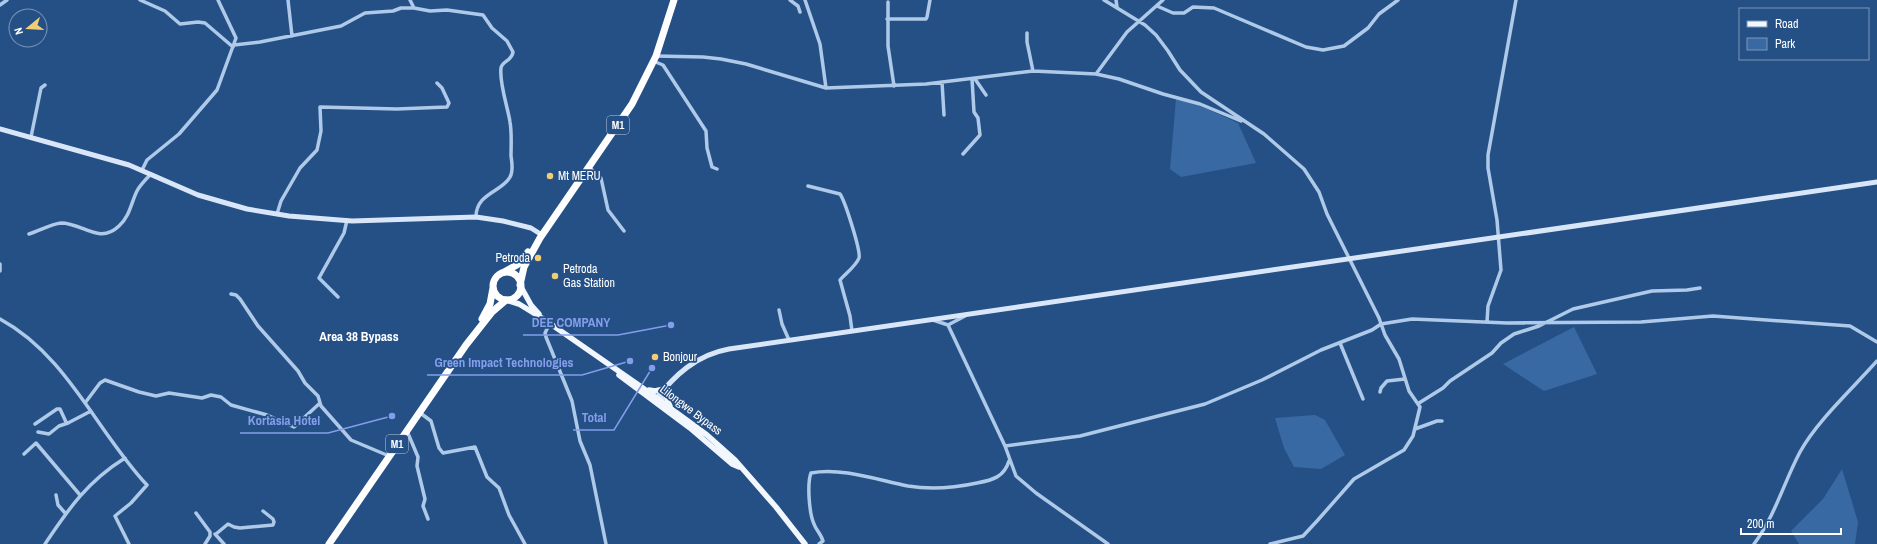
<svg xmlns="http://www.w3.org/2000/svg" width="1877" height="544" font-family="'Archivo Narrow',sans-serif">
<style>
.green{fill:#3969a3}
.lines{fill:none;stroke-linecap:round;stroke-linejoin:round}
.street{stroke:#afc9e9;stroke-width:3.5}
.secondary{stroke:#d9e6f7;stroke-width:5}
.primary{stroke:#f2f7fe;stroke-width:5.5}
.highway{stroke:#fff;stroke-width:7}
.poi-dot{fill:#f3cd73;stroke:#255086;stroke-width:1.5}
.labels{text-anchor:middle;stroke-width:3.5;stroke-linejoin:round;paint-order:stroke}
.shield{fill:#255086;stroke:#becadb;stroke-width:1}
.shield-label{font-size:11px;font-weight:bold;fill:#fff}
.poi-label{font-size:12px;fill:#fff;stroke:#255086;text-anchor:start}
.street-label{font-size:12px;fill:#fff;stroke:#255086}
.neighbourhood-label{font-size:13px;font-weight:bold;fill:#fff;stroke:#255086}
.leader{fill:none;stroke:#839eea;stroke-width:1.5}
.callout-dot{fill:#839eea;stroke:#255086;stroke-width:1.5}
.callout-label{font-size:13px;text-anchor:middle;font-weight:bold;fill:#839eea;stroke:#255086;stroke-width:3.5;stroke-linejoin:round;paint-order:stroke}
</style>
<rect width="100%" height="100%" fill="#255086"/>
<path class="green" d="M1176,99L1203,107L1238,123L1256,163L1181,177L1170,169Z
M1574,327L1597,374L1544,391L1503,364Z
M1315,415L1325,420L1345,455L1321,469L1294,467L1284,448L1275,418Z
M1842,469L1858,522L1855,544H1799L1791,531L1823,499Z"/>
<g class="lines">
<path class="street" d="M140,0L165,11L180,24L198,22L205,23L233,47
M288,0L292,36
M410,0L414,8
M790,0L798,6L800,12
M805,0L820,44L826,88
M1104,0L1145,25L1156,35L1168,51L1180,70L1201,92L1264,134L1304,169L1319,192L1327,214L1379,318L1385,335L1399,359L1409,391L1420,407L1413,436L1404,450L1354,479L1317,521L1303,536L1270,544
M1116,0L1117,7
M888,2V46L894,86
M0,5L7,0
M1157,6L1173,13H1184L1193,7L1214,8L1306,47L1323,50L1344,46L1368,28L1379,14L1398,0
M887,19H926L927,17L930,0
M1027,33V42L1033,71
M234,45L260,42L341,26L365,13L393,11L401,8H414L430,11L447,10L483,15L492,28L507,41L513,52C512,61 502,61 501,68C499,83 508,108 510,122C512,133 511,145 511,156C512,162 513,172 510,177C502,192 476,193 476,217
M656,56L703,57L721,59L746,64L826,88L926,84L1033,71L1096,74L1119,79L1163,94L1200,104L1241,121
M653,61L663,65L706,131L707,148L712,167L717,169
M1096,74L1127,32L1163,0
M975,79L986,95
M942,82L944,115
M31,137L41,88L45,85
M963,154L980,135L978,118L974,112L972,79
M589,167L601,178L608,210L624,231
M142,170L147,160L179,134L217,90L236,38L218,0
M808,186L840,194C845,201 861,251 859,258C856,266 845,274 840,280L850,316L852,331
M277,214L281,201L300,168L317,150L321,131L320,107L397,109L447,107L449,103L442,88L437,83
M29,234C39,231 51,224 61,223C83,223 99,245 119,226C130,216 131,203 137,191C140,185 146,179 151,174
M0,264V271
M231,294L236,295L240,299L258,326L298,371L305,383L318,396L321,406L351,440L389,456
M338,297L319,278L344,233L347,220
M779,310L782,324L789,340
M0,319C67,355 97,432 147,485L131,503L115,516L129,544
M933,320L948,325L1005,446L1016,476L1036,493L1108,544
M1487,322L1488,306L1501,270L1497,220L1488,168V155L1516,0
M550,323L545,333L546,337L572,401L580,441L590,465L606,544
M948,325L965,316
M1340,343L1363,399
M1380,392L1381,388L1387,381L1405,379
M85,403L100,383L105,380L139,392L156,396L169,393L202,398L211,395L221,397L231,405L267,415L294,427L320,403
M1419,403L1443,388L1450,381L1492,353L1501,343L1514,334L1539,326L1573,309L1652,291L1687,290L1700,288
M419,412L431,421L439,448L443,453L475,447L487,477L499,488L509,515L525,544
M35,424L57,409H60L66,422L68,423L91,411
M1415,429L1437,421H1442
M407,431L418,457L417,466L425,499L423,506L428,519
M38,432L49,434L59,426L68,423
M1005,446L1080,436L1205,404L1262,380L1321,350L1372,330L1381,324L1412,319L1507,323L1641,322L1713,316L1850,326L1877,342
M24,454L36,443L80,495
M56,495L58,505L66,514
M196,513L210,532V536L205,544
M215,534L224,544
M216,534L228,524L234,527L240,528L273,525L274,522L273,519L263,511
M45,544C69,508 88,481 125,458
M819,544L823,541C821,534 816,530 814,524C809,513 807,483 811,473C841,467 878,480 908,486C931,490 954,488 977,483C993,480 1004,477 1009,461
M1754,544C1775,516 1784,482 1800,452C1817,421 1853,388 1877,361"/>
<path class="secondary" d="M0,129L129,165L198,195L247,209L289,216L352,221L476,217L503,221L531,228L542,235
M655,400C675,375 696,355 729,349L1877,182
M658,404L669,390"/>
<path class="primary" d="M520,285L531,305L539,314
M506,300L519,304L545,320L640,386L707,435L735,460L776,507L805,544
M619,375L690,428L732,464L739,467
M649,390L655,391L664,389
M668,391L667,399L670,406"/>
<path class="highway" d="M504,272L517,265L528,252
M493 286a14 14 0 1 1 28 0a14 14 0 1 1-28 0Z
M520,285L524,267L540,238L632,104L656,56L674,0
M482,319L490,304L493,288
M329,544L466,345L492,312L506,300"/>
</g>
<g class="poi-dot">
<circle cx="550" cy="176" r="4"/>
<circle cx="538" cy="258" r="4"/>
<circle cx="555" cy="276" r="4"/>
<circle cx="655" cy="357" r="4"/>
</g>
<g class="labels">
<g class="shield">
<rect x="607" y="116" width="22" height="18" rx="3"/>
<rect x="386" y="435" width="22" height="18" rx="3"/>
</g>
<g class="shield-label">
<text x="618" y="129">M1</text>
<text x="397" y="448">M1</text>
</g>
<g class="poi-label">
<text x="558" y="180">Mt MERU</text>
<text x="530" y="262" text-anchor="end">Petroda</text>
<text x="563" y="273">Petroda<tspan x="563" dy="14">Gas Station</tspan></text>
<text x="663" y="361">Bonjour</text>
</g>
<g class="street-label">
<text transform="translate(691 410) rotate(37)" y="4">Lilongwe Bypass</text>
</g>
<g class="neighbourhood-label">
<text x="359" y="341">Area 38 Bypass</text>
</g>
</g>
<path class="leader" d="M671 325L618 335H523M630 361L582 375H427M652 368L614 430H573M392 416L328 433H240"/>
<g class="callout-dot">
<circle cx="671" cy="325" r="4"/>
<circle cx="630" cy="361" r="4"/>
<circle cx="652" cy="368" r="4"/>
<circle cx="392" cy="416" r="4"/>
</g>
<g class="callout-label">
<text x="571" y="327">DEE COMPANY</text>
<text x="504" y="367">Green Impact Technologies</text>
<text x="594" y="422">Total</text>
<text x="284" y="425">Kortasia Hotel</text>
</g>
<rect x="1739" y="8" width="130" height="52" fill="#255086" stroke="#7c96b6"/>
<rect x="1747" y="21" width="20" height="6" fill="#f2f7fe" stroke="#7c96b6"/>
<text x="1775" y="28" font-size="12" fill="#ffffff">Road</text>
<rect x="1747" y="38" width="20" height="12" fill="#3969a3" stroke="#7c96b6"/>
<text x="1775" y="48" font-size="12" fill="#ffffff">Park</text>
<g transform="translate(28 28) rotate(252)"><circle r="19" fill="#255086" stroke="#7c96b6"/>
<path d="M0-3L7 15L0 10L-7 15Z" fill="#f3cd73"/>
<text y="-6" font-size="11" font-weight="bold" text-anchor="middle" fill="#ffffff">N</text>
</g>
<path d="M1741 528v6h100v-6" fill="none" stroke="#ffffff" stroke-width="2"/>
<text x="1747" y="528" font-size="12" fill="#ffffff" stroke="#255086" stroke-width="3" paint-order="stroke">200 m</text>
</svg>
